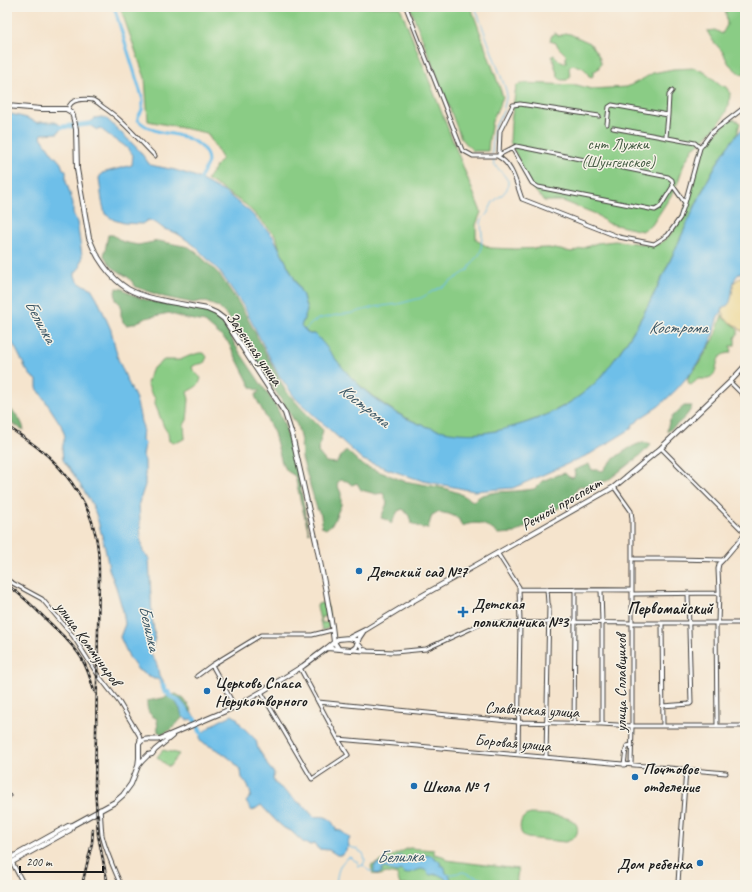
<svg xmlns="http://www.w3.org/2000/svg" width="752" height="892" font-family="Caveat,sans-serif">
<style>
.green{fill:#8acc85;stroke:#537450}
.forest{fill:#6fb072;stroke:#466647}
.sand{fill:#eeda9e;stroke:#857b5d}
.water{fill:#6ebfe9;stroke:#456e82}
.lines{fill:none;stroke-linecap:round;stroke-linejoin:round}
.stream{stroke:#6ebfe9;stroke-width:1}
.canal{stroke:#6ebfe9;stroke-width:3}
.river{stroke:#6ebfe9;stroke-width:5}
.minor-casing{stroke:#3d3a37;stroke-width:5}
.tertiary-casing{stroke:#3d3a37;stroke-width:6}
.minor{stroke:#fff;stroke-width:3}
.tertiary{stroke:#fff;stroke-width:4}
.rail-casing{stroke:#1c1c1c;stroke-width:2.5}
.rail{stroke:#f7f3e8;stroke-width:1;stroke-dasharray:3;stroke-linecap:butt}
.poi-dot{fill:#1f6fb2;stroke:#f7f3e8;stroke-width:1.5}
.labels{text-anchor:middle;stroke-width:3;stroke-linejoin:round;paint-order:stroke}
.park-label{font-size:16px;fill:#425a41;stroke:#f7f3e8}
.street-label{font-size:16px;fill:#1c1c1c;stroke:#f7f3e8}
.poi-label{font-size:16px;font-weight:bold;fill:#1c1c1c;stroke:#f7f3e8;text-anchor:start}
.water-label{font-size:17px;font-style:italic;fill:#395564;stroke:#f7f3e8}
.neighbourhood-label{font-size:17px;font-weight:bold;fill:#1c1c1c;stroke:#f7f3e8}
</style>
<rect width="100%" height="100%" fill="#f7f3e8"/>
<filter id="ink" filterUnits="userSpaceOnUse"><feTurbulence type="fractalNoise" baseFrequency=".025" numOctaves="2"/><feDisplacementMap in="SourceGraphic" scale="8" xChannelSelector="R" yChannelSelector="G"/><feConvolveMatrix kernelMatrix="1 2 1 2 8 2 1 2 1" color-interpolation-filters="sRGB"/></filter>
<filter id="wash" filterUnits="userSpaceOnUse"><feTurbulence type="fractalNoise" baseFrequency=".012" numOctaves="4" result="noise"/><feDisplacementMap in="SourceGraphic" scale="16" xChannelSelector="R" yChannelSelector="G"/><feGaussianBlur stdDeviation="0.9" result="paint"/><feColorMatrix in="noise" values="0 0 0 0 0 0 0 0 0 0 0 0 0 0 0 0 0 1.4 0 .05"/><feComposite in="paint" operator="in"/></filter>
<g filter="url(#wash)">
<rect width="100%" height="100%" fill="#f5e4cd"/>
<path class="green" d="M120,7H400L481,212L476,225V240L490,248L515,249L549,248L572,252L597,243L615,241L653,245L659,244L670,235L681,219L686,206L692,188L702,149L712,136L727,122L734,119L740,123C739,126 738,131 737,135C735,138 732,142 729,145C725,151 721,157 717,163C707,180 698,199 690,217C668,264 648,313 617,356C611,365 604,375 596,383C577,401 552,413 528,422C509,429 487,434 467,434C424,435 377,404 349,375C337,362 328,349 317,336L315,334H309L301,326L307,311L303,296L280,250L276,236L246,205L207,179L222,158L207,133L148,121L145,78Z
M410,7H471L503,97L492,121L489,139L488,151H473L461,138Z
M720,7H744L745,9V75L740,74L729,64L722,51L713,41L707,31L715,30L722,34L727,25L726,13Z
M554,33H555L559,36L562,35L564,33L570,34L590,43L599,56L601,63L598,69L593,72V76L592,77L589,76C584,67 583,67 572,65L569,68L570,77L567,80H561L558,77L552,56L554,55L561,62L564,63H566V55L559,48L556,43L550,41L551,37Z
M695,68L706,73L721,85L726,87L730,93L729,105L721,121L702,141L693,148L684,164L678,182L672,194L652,225L642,231L607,223L596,214L563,201H544L529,184L510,141L511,122L516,86L521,83L577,85L591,89L627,87L641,80L653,73L673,69Z
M722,315H723V318L734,325L738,330V333L735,338V345L733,346H730V347L732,349L730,353C716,354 718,363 715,373L711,377L705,379H698L691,385L689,384L688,381V377L696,368L711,344L714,339Z
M199,353H204L207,357L204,363L195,365L192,367L193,370L201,378C199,387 195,387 187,392L189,399L188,411L187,420L184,425L185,438C179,442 176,443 169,441L168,433L164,427L155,404V398L151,393L147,383L153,368L164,360H180L189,356Z
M322,603C329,603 328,610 329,616L321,617L322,623L329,622L330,626C329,628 325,630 322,630L317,606L318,604Z
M163,750L179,754L169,767L157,757Z
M531,814C542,815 583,813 577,833C575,838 570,841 565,842L527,838C526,837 523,835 522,834C519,829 520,820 524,817C526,815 528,815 531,814Z
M409,848L434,850V854L443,856L446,860L518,869C518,874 516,878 517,883L520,885H400L397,875L387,873L380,875L373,874L371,866Z"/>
<path class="forest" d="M108,235H113L123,242L138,245L158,241L189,247L197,253L219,274L242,308L285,390L301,408L323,430L318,452L326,462L336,463L346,450L362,465L404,481L444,488L459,493L473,501L482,495L497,492L516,491L534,489L542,481L557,475L565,473L569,477L573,478L575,475L574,470L589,464L592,470H597L603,471C609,460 630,446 641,443C645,442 648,443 651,444L642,454L607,481L595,482L587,486H579L575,493L559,508L549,512L515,533L498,534C486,524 478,520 462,526L458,518L449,514L438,512L432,515L428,528H422L411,523L409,516L403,509L398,511L391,524L387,520L381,518L387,503L383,493L376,494L361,490L357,483L352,485L347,481L340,480L337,484L341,493V505L333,523L326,529L322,527L321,515L317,509L302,458L301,441L297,425L276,392L260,368L229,318L218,307L203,301L193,303L164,297L136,287L129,278L112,267L104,256Z
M117,288L123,289L134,296L150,301L199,310L216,315L227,329L235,345L277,408L284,424L290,444L297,470L309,533L301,503L295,476L287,471L282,463L274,433L255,396L259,391L251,387L228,342L205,322L183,318L169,313L146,318L133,324L126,325L123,322L121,315V305L116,300L115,291Z
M684,406H692C688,417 677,425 667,432C668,418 674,415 684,406Z
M7,407C15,412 22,420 24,430L20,428L7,420Z
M176,694L184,699L192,711L181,719L172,729L163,734L158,732L157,719C148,714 147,711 147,701L163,698Z"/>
<path class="sand" d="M741,277L745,280V332L739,329L738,327L728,321L724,317V313L722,312L723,308C732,302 732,291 734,282L736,281Z"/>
<path class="water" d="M7,113L27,118L38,123L40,122H55L59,124L60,130L58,133L42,134L41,137L52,153L61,163L63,169L66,170V181L73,203V213L77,222L82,255V260L80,262L81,266L75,273V276L77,280L81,284L91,288L97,298L111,330L118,359L127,380L136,399L139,411L141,422L143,427L142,440L145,443L143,456L145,461V485L139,503L141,540L143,552L149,558L152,617L155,638L150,654C157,662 158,666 159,677C164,680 165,686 165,692L163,691L160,682L157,679H154L138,670L130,659L120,637L125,624L123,611L116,587L109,569L105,548L97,517L92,504L74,475L63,460L62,449L65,436L61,425L37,388V380L31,376L26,369L16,349L7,334Z
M102,117L107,119L109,121L138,149L150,165L175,170L194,176L226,193L249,211L273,236L303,296L307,311L301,326L309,334H315L317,336C328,348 337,362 349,375C388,417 445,445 504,429C537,421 570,407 595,383C604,375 610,365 617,356C650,311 670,259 694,209C708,179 722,149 745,126V250L742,257L743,263L745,264V271C730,275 734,290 730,302L728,305L723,308L722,312L718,316L715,326L711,342L694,369L676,390L659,406L639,419L637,422L633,424L631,429L626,432L590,454L513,488L474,491L423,481L396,472L363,460L296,399L278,374L244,307L220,272L195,246L181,236L176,233L164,229L156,223L148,220L142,224L124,223L114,220L105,214L102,201L99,178L102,173L132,165L133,155C127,145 116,141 106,133C103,131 102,129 99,128L97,130L91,126V122L94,118Z
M172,696L180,699L194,716L196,720L195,721L192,719L187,720L182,716L180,709Z
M232,715L237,718L241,725L256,740L258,749L265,759L268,766L274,773L273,779L275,783L298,802L304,806L314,817C326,815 332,818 336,830L341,831L350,838L348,842L349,846L342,855H337L329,850L319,849L317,848L315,844L310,845L304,843L291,831L284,828L275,820L261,805L252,811L246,802L251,796L250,791L248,785L242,778L241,771L233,761L221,752L200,741V736C208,726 221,720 232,715Z
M417,854L432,856L440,862L441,866H444L445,868L446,873L450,876L451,885H447L445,878L437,874L430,875L425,870L421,869L406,874L400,870L396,873L385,868L382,869V872C380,874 376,874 374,872V866L378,863C387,867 392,862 399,856H402C407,861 411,856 417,854Z"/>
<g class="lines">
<path class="stream" d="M475,7L505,87L507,94L503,112L495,126L493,135L492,154
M304,331L312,323L318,319L337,315L353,313L374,307L398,304L421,298L435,290L444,286L468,270L474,260L479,255L481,251L482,235L481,223L482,219L487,214L493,202L503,194L507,189L508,184V181L504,175L494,164L493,157
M349,847L358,849L360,852L363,853L365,860L363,865L369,871H373
M447,875L463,872L498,885
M336,885C337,874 339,861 350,857L352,859L358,862V867L363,865"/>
<path class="canal" d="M114,7L143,100L142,110L138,117V120C143,125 150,129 157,131C162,133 167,133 172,134C187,137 208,144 208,162L200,180"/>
<path class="river" d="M53,128L97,123
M163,686L165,692H168L169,695L177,700
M194,719L202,734L207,736"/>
</g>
</g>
<g filter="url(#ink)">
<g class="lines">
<defs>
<path id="minor" d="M406,7L462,150L473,156H497L516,146L668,177L672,180L673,186L685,203
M68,110C69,104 72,101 78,100C83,99 88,99 93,100C97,102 100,104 103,107C123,120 138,139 155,156
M668,115L669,95L672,91
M607,124L609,107L612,105L668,115L666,137
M613,128L695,143L700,148
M512,148L532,183L538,187L655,210L660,207L673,186
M499,155L500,131L513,105L520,104L599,116
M497,156C513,164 516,183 522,199L619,237L654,244L668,235L680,218L685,203L700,148L711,133L745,107
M730,382L745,397
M661,448L741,529L745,530
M614,487L631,511L632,519V726L631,765
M498,554L519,587L520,623L518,755
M632,559H673L723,560L745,534
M7,580L42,599L73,636L98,675L119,702L139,735L140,739L139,744
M519,589L632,590
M601,590L602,622V724
M632,594L719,593
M662,623L663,726
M716,623L717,726
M718,623L719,591L718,569L719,564L723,560
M358,643L363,649L366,650
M353,650L364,651L395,652L426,649L483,623L575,622L632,623H745
M212,665L235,707
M197,676L212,665L261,635H312L332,630
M261,692L312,779L348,755L338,739L300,668
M318,702L518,722L602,724L632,726H745
M662,706L690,704L691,703L688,593
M574,724L575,622V589
M338,739L726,773
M546,757L549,606L548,603L547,589
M624,765L626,749L627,746L632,745
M7,796H9
M100,809C101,818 101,826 102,835C106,852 114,869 121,885
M12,862L24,885
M677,885L678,883L680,852L686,770"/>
<path id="tertiary" d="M7,106L41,109H66L71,112L73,116L76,129L77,169L89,238C96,257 110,278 128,289C147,300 184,304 207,309L216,313L224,319L285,413L292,435L316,542L326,592L332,626L334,642L338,648
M349,638L365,630L411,602L614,487L661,448L730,382L745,366
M327,648L352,650L356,647L359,638L363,632
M138,766L139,758V744C144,736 152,741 160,739L235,707L261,692L303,666L327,648L338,639L349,638L353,639L358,641
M7,860L68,826L73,825L115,802L123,795L131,784L138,766L142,761L148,755L152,754L155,750L172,736
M7,865L70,830L73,825"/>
</defs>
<use href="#minor" class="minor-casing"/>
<use href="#tertiary" class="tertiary-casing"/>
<use href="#minor" class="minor"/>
<use href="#tertiary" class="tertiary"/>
<defs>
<path id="rail" d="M7,426C21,436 39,447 51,459C70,477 88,504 94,529C99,545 99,562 99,578L95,785L98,835L108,885
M7,585C23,595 37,611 51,624C62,635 75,646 82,659C88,669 91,680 94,691
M82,885L92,843L93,829"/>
</defs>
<use href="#rail" class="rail-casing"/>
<use href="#rail" class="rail"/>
</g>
</g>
<g class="poi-dot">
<circle cx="359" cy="571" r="4"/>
<path d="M461 606h4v4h4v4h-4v4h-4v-4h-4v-4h4z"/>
<circle cx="207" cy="691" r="4"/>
<circle cx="635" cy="777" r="4"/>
<circle cx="414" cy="786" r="4"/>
<circle cx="700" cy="863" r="4"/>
</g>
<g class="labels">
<g class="park-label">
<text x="618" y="149">снт Лужки<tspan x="618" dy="18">(Шунгенское)</tspan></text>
</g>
<g class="street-label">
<text transform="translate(255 348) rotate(55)" y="6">Заречная улица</text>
<text transform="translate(561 503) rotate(-30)" y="6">Речной проспект</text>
<text transform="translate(89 643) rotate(54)" y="6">улица Коммунаров</text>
<text transform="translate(620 683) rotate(-90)" y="6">улица Сплавщиков</text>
<text transform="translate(532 709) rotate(3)" y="6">Славянская улица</text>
<text transform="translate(513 742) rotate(5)" y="6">Боровая улица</text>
</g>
<g class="poi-label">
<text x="367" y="577">Детский сад №7</text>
<text x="472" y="609">Детская<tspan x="472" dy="18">поликлиника №3</tspan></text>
<text x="215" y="688">Церковь Спаса<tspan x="215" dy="18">Нерукотворного</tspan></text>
<text x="643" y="774">Почтовое<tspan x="643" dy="18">отделение</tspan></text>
<text x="422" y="792">Школа № 1</text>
<text x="692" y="869" text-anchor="end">Дом ребенка</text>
</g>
<g class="water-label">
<text transform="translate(41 321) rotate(61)" y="6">Белилка</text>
<text x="678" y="333">Кострома</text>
<text transform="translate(365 405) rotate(38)" y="6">Кострома</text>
<text transform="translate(150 628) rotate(77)" y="6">Белилка</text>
<text transform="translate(400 856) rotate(-2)" y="6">Белилка</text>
</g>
<g class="neighbourhood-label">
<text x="670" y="614">Первомайский</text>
</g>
</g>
<rect width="752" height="892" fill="none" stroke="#f7f3e8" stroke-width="24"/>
<path d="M20 866v6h83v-6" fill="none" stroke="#1c1c1c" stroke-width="2"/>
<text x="26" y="866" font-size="12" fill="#1c1c1c" stroke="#f7f3e8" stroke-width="3" paint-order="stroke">200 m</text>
</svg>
